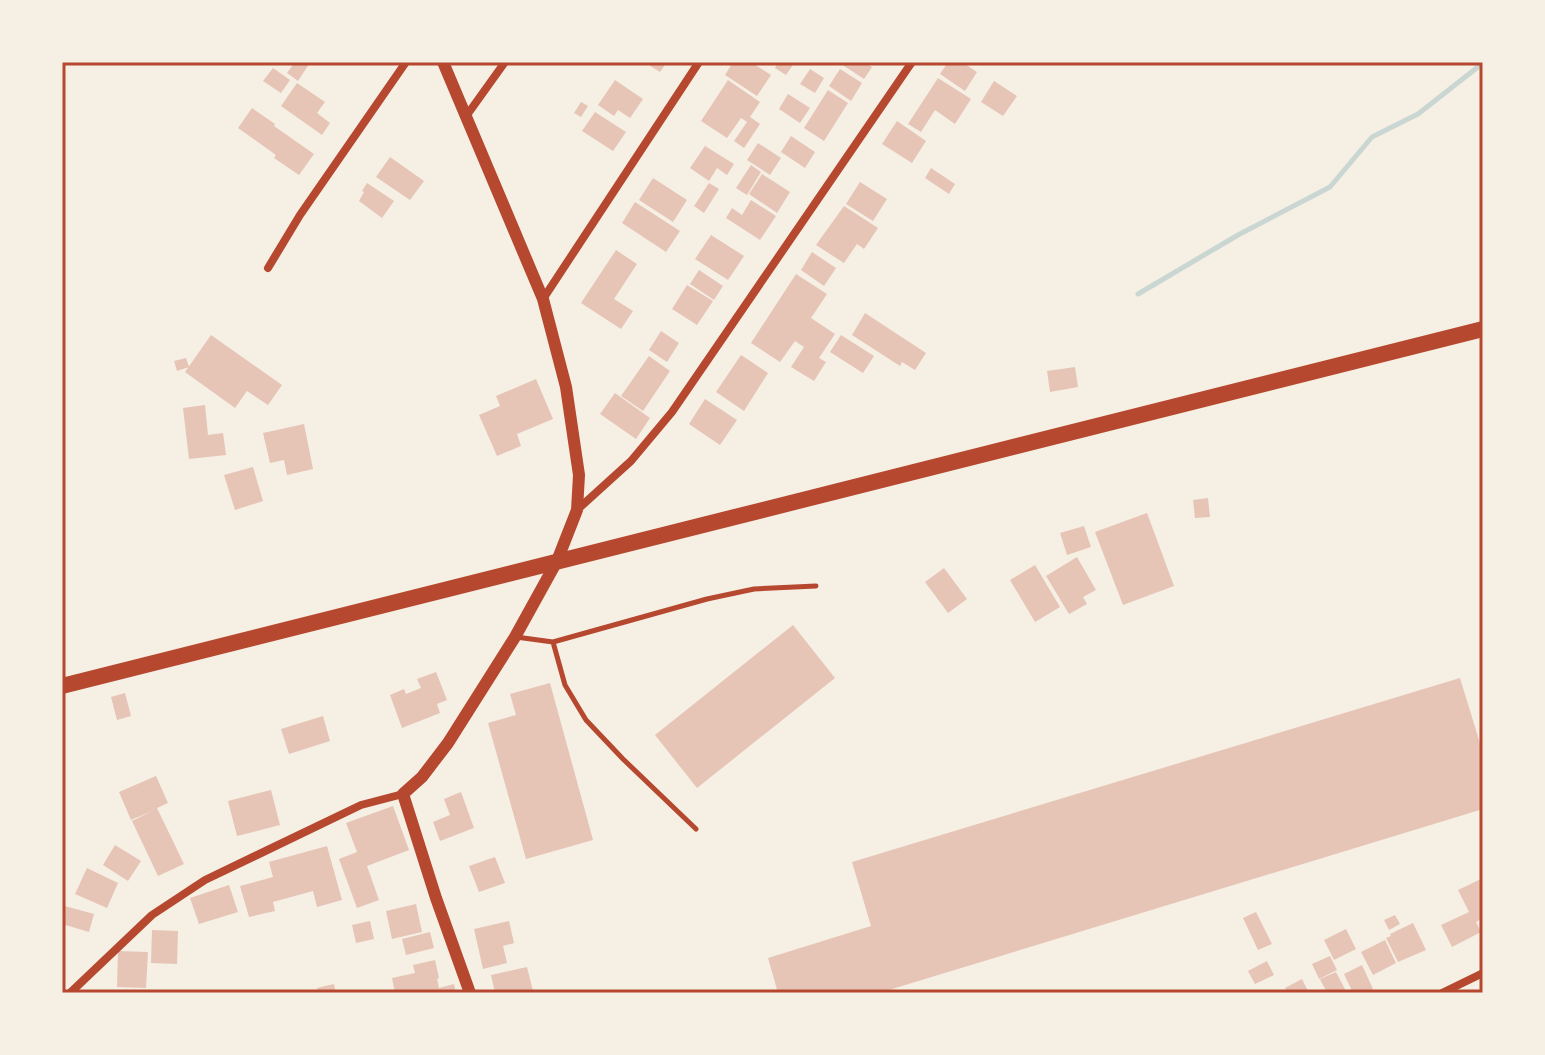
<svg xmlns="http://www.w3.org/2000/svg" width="1545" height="1055" font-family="'Fira Sans',sans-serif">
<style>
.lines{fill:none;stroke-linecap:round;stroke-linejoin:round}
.stream{stroke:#c9d6d2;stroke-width:5}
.building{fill:#e6c5b7}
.service{stroke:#b5482f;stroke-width:5}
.minor{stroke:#b5482f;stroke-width:8}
.tertiary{stroke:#b5482f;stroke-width:12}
.trunk{stroke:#b5482f;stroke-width:16}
.neatline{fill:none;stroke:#b5482f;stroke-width:3}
</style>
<rect width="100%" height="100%" fill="#f6efe4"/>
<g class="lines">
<path class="stream" d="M1138,294L1238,235L1330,187L1372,137L1418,114L1483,63"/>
</g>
<path class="building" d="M295,62H307L309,64L298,81L287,73Z
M644,62H667L660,72Z
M733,62H751L771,75L757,96L725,75Z
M778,62H795L786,75L775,68Z
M838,62H864L872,67L864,79Z
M948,62H962L977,72L965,91L940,74Z
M273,68L290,80L281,93L263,81Z
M810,69L824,78L815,93L800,84Z
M840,69L862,83L851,101L829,86Z
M938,78L971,99L955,124L935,110L921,132L908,124Z
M615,80L643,99L630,118L618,110L614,116L598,105Z
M728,80L760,102L750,117L760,124L744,148L734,141L747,122L741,118L727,138L701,121Z
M994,81L1017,96L1003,116L981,102Z
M297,83L325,102L317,113L330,123L322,135L281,106Z
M828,90L848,103L824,141L804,128Z
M788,94L810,108L800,123L779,109Z
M581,102L588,106L581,117L574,113Z
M252,108L275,124L274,126L314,154L299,175L274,158L276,155L238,128Z
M595,112L626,132L613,151L582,131Z
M897,121L926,141L912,163L882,144Z
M791,136L815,152L805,168L781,152Z
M758,143L781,158L770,175L747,160Z
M705,146L734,164L727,175L717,168L709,181L690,168Z
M390,157L424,181L410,200L376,177Z
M751,165L761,172L747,195L736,188Z
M931,168L955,184L949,194L925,178Z
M762,174L790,192L777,213L749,194Z
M653,178L687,200L673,222L639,200Z
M860,182L887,199L873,221L846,204Z
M367,183L394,201L382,218L359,201L364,192L362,191Z
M709,183L719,189L704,213L694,206Z
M751,200L776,216L760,240L726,218L732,208L742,215Z
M635,202L680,231L666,252L622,223Z
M844,206L878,228L864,249L857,244L844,263L816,245Z
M711,235L744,256L728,280L695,259Z
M616,250L637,264L614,299L633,311L621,329L581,303Z
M812,252L836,268L824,286L801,270Z
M699,270L723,286L714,300L690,284Z
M796,274L827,294L811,318L835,334L819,358L826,362L814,381L791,367L804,347L795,341L780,362L751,343Z
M687,285L713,301L697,325L672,309Z
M865,313L926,353L915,370L902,362L900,366L852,335Z
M661,331L679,343L667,362L649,350Z
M211,335L282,385L268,405L247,391L235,408L185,372Z
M841,335L874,356L863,373L830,352Z
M741,355L768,373L744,411L716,392Z
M649,356L670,371L643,411L621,396Z
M186,358L189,367L177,371L174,361Z
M1075,367L1078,387L1050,392L1047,371Z
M536,379L553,419L517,434L521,446L497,456L479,415L500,406L496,396Z
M615,393L650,418L636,439L600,414Z
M705,399L737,420L720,445L689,424Z
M205,405L208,435L223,433L226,455L189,459L183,408Z
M304,424L313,469L287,475L284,460L270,463L263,433Z
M253,467L263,501L235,510L224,475Z
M1208,498L1210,517L1195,518L1193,500Z
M1147,513L1174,586L1123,605L1095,532Z
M1084,526L1091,547L1067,555L1060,533Z
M1077,557L1096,590L1083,597L1087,604L1069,614L1046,576Z
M1035,565L1060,607L1035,622L1010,580Z
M944,568L967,599L948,613L925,582Z
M793,625L835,678L697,788L655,735Z
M436,672L447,700L437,704L440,713L402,728L390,695L404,689L406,694L421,688L417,679Z
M1460,678L1483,753V809L879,993H778L768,958L871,926L852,862Z
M550,683L593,840L526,859L488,723L516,715L510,694Z
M125,693L131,716L117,720L111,697Z
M323,716L330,741L289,754L281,729Z
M156,776L168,803L157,808L184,864L158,876L132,821L152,811L131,820L119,792Z
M271,790L280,825L237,836L228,801Z
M461,792L474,828L440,841L433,822L450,815L444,799Z
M393,806L409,850L367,866L379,900L357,908L339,859L357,852L346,823Z
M115,845L141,861L128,881L103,865Z
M327,846L342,900L317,907L313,891L273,902L275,911L249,917L240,886L273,877L269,862Z
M495,857L505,883L479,892L469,866Z
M87,868L118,883L107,908L75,894Z
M1483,878V918L1476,922L1481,932L1452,947L1441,925L1469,912L1458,890Z
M229,885L238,912L199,924L190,898Z
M416,904L422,932L392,939L386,911Z
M65,906L94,914L89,932L62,924Z
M1256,912L1272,944L1258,950L1243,918Z
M1395,915L1400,924L1389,930L1384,920Z
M370,921L374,939L356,943L352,925Z
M509,921L514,943L503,946L507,963L483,969L474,929Z
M1413,923L1426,950L1398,962L1386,938L1391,936L1390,934Z
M1346,929L1356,949L1334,960L1324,940Z
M152,930L178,931L177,964L151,963Z
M430,932L434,948L406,955L402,939Z
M1385,940L1396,963L1373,975L1361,952Z
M118,951L148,952L146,988L117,987Z
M1330,956L1337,970L1319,979L1312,964Z
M435,960L439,978L437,979L439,988L454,984L456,993H395L392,978L415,973L413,965Z
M1267,961L1274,975L1255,984L1248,971Z
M1362,965L1373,989L1364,993H1353L1344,974Z
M527,967L533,991L525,993H495L491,975Z
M1336,972L1347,993H1327L1320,979Z
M1302,979L1309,993H1288L1285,988Z
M334,984L336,993H318L317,988Z"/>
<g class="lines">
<path class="service" d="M516,637L553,642L565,685L586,720L623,759L696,829
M553,642L707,599L754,589L816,586"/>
<path class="minor" d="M467,115L505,62
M268,268L300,215L406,62
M543,299L699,62
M577,510L631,461L672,412L912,62
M70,993L152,915L205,880L361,805L403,794
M1442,993L1483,973"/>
<path class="tertiary" d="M443,62L543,299L566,387L579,475L577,510L557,561L515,637L448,743L422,777L403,794L436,898L470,993"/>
<path class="trunk" d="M62,686L1483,329"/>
</g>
<rect width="1545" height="1055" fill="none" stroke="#f6efe4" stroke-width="128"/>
<rect x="64" y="64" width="1417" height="927" class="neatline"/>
</svg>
